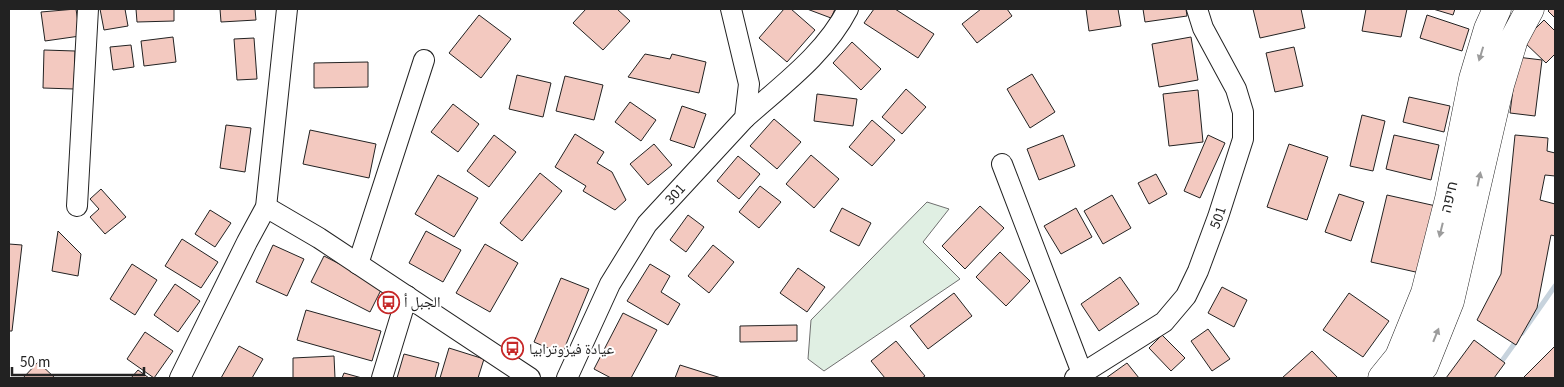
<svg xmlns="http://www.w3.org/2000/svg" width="1564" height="387" font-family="'Source Sans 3','Noto Naskh Arabic',Heebo,sans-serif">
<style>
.green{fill:#e0efe3;stroke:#6f6f6f}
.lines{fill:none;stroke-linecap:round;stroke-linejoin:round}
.stream{stroke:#c7d3dd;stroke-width:5}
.building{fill:#f3c9c0;stroke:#222}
.minor-casing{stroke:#222;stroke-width:22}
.highway-casing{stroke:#222;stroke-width:29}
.minor{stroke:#fff;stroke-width:20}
.highway{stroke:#fff;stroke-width:28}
.oneway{fill:#9c9c9c}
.labels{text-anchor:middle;stroke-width:4;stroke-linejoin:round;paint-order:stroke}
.street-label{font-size:15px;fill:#222;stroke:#fff}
.poi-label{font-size:15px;fill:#222;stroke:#fff;text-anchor:start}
</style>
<rect width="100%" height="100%" fill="#fff"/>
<path class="green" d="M927,202L949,209L923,242L960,279L824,371L808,359L811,320Z"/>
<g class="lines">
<path class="stream" d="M1522,333L1555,286
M1499,365L1517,340"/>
</g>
<path class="building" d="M76,9L80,36L45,41L41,12Z
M100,9H125L128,26L104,30Z
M136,9H174V21L137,22Z
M220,9H255L256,20L221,22Z
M586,9H617L630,21L603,50L573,23Z
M784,9H791L815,30L787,62L759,38Z
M807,9H835L831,18Z
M874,9H895L934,34L918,58L864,23Z
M981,9H1007L1012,16L977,43L962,24Z
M1086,9H1118L1121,26L1089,31Z
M1143,9H1186L1187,16L1145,22Z
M1253,9H1301L1305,28L1260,38Z
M1366,9H1407L1401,37L1362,31Z
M1433,9H1455L1453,15Z
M1550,9H1555V18L1548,11Z
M479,15L511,39L481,78L449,53Z
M1427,15L1469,29L1462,51L1420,38Z
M1544,20L1555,31V54L1546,63L1523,41Z
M173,37L176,62L144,66L141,41Z
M1191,37L1198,80L1159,87L1152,44Z
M254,38L257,79L237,80L234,39Z
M852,42L881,69L861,90L833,63Z
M131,45L134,67L113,70L110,47Z
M1294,47L1303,86L1275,92L1266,53Z
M44,50L75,51L74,89L43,88Z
M645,54L670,59L672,54L706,62L699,93L628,77Z
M1517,57L1542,60L1535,116L1510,113Z
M368,62V87L314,88V63Z
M1032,74L1055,112L1030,128L1007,89Z
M517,75L551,83L543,117L509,109Z
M565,76L603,85L594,120L556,111Z
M906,89L926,107L902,134L882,117Z
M1198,90L1203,142L1169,146L1163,94Z
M817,94L857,99L853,126L814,121Z
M1409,97L1450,106L1444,132L1403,122Z
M630,102L656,120L641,141L615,122Z
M453,104L479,124L458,152L431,132Z
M682,106L706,114L694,148L670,140Z
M1362,115L1385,121L1373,171L1350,166Z
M774,119L801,142L777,169L750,146Z
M872,120L895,140L872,166L849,147Z
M226,125L251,128L245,172L220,168Z
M310,130L376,144L369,178L303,164Z
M575,134L604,152L597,163L612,172L626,200L615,210L583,191L586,186L555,167Z
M494,135L516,152L489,187L467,171Z
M1063,135L1075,166L1039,180L1027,149Z
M1208,135L1225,143L1200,198L1184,191Z
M1394,135L1439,145L1431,180L1386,169Z
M1515,135L1548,138L1547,151L1555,153V176L1545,175L1540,200L1555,204V236L1551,235L1537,308L1516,345L1477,320L1501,274Z
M654,144L672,165L648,185L630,164Z
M1289,144L1328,157L1307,220L1267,207Z
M811,155L839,179L814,208L786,184Z
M738,156L760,174L739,199L717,181Z
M540,173L562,191L522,241L500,223Z
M1156,174L1167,194L1149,204L1138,183Z
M438,175L478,198L454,237L415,214Z
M760,186L781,202L759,228L739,212Z
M101,189L126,217L105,234L90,217L99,209L90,199Z
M1339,194L1364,202L1351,241L1325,232Z
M1112,195L1131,228L1103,244L1084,211Z
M1387,195L1436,206L1420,273L1371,262Z
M980,206L1004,228L965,269L942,246Z
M842,208L871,223L859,246L830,231Z
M1076,208L1092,237L1061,254L1044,226Z
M210,210L231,223L215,247L195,234Z
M688,215L704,227L686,252L670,240Z
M58,231L81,254L78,276L52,271Z
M426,231L461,250L443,282L409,263Z
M182,239L218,262L201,288L165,266Z
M9,244L22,245L12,331H9Z
M485,244L518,263L490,312L456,293Z
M273,245L304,259L287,296L256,282Z
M713,245L734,262L709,293L688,276Z
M1000,252L1030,281L1006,306L976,277Z
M324,256L383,286L370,312L311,282Z
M132,264L157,280L135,315L110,299Z
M650,264L670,276L661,292L680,304L668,325L627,301Z
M798,268L825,287L807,312L780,293Z
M1120,277L1139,304L1099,331L1081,304Z
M561,278L589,289L562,354L534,342Z
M175,284L200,301L178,332L154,315Z
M1222,287L1247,300L1234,327L1208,313Z
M954,293L972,316L928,349L910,326Z
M1349,293L1389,321L1363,357L1323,330Z
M306,310L381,331L372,361L297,340Z
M623,313L657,330L631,378H611L594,369Z
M797,325V341L740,342V326Z
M1208,329L1230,359L1212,371L1191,341Z
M145,332L173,351L154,378L127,359Z
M1162,335L1185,358L1171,371L1149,348Z
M1474,340L1505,363L1494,378H1446Z
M896,341L925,376L922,378H885L871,361Z
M239,346L263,359L252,378H221Z
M1555,346V378H1523Z
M449,348L484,359L478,378H440Z
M1312,351L1338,378H1282Z
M404,354L439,363L435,378H397Z
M334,356L335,378H293V358Z
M38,362L55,378H23Z
M1127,363L1139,378H1106Z
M680,365L721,378H675Z
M138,370L149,378H131Z
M344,373L362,378H342Z"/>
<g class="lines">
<defs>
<g id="minor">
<path d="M745,118C782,85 825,54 848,9"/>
<path d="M1002,164L1082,373"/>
<path d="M77,206L88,9"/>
<path d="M266,207L319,238L530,378"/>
<path d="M358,264L424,60"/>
<path d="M180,378L247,242L266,207L287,9"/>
<path d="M382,378L407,296"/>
<path id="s1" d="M567,378L610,284L647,224L745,118L749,84L731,9"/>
<path id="s2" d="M1075,378L1164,322L1186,296L1198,271L1218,217L1243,139V112L1236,89L1203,28L1197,9"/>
</g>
<path id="highway" d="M1382,378L1399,357L1425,293L1449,199L1473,79L1488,29L1497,9
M1414,378L1424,366L1450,301L1500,85L1514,39L1530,9"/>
</defs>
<use href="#minor" class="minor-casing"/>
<use href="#highway" class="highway-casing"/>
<use href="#minor" class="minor"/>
<use href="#highway" class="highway"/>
</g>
<defs><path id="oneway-solid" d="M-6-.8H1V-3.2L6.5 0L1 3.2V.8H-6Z" transform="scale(1.25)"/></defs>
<g class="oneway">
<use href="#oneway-solid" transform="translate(1481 54) rotate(107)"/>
<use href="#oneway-solid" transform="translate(1479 179) rotate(-78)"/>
<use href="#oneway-solid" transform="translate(1441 230) rotate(104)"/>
<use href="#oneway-solid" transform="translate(1436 335) rotate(-68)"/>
</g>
<defs>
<symbol id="bus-ring" viewBox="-11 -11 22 22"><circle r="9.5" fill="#fff" stroke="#c62828" stroke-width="1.5"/><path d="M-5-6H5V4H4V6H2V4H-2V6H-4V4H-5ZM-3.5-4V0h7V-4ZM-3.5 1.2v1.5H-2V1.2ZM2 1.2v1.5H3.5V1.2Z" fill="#c62828"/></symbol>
</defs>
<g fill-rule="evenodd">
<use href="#bus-ring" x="376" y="290" width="25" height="25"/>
<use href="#bus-ring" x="500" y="336" width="25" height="25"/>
</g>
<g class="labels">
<g class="street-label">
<text dy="5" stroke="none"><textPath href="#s1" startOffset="215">301</textPath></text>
<text transform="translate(1449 197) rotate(-77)" y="5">חיפה</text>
<text dy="5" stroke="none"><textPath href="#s2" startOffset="224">501</textPath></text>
</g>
<g class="poi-label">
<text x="404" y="307">الجبل أ</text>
<text x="529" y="354">عيادة فيزوترابيا</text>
</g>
</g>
<rect width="1564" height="387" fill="none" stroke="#222222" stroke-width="20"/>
<path d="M12 367v8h132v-8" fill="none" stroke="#222222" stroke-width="2.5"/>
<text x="20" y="367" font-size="15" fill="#222222" stroke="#ffffff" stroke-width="4" paint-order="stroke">50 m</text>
</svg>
